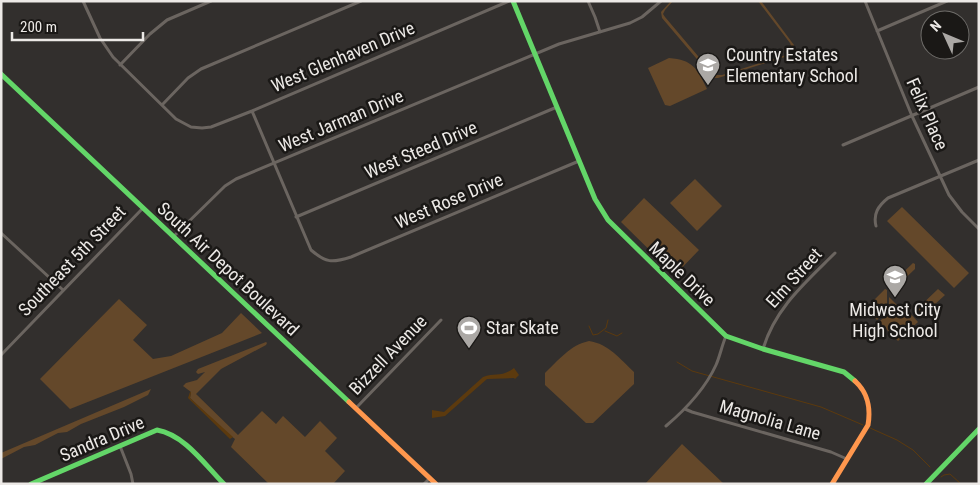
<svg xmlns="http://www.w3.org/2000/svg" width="980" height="485" font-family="'Roboto Condensed',sans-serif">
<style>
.green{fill:#64482a}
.water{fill:#5c3a0e}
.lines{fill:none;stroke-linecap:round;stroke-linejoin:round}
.stream{stroke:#5c3a0e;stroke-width:1}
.street{stroke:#6b6560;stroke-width:3}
.fast{stroke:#63d668;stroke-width:5}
.slow{stroke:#ff974d;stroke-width:5}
.labels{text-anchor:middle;stroke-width:5;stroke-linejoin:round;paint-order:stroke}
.poi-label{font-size:18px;fill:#ece9e6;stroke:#1a1816;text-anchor:start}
.street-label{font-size:18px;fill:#ece9e6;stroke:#1a1816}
</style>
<rect width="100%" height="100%" fill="#322f2d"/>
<path class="green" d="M671,1H673L665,10L663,14L665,17L714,75H722L789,54L793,51L790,43L758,1H761L794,45L795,52L791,55L718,78H713L662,18L661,12Z
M669,58C693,60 697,68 707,89L670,106L665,105L648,68Z
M695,179L722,206L697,231L670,203Z
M644,198L699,250L675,275L621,222Z
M902,207L969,273L954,288L887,221Z
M913,263L915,264V269L894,289L890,285Z
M885,289L887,290V311L877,320L872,315L871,303Z
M938,289L945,295L921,317L915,311Z
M889,297L905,313L908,311L918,322L898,341L879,322L889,312Z
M119,299L147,325L133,340L153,359L171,356L222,333L241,313L262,333L70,409L40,379Z
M589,341C609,344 620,359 634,372V384L593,423H586L545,385V373C559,360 570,345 589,341Z
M266,342L267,343L266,345L221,369L196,394L238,435L262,411L276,424L283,416L305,437L320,421L337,438L325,451L345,471L333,484H269L231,447L235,439L227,433L190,398L191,392L183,386L186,383L197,380L205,372L198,374L196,372L198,369Z
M151,389L148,395L124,407L81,424L67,432L58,433L35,445L24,447L1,459V453Z
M682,444L724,484H645Z"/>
<path class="water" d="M514,368L519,375L515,379L514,378L487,379L445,416L432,418V410L444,412L483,377C495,372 501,378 514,368Z
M190,392H191L190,398L233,437L230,439L188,398Z"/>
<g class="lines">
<path class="stream" d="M589,326L593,335L598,334L606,328L608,320
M605,331L617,336L622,333
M677,362L692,371L821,407L863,425
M870,428L897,440L913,450L930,467
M941,477L944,475L950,474L961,484"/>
<path class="street" d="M83,1L100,38L113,57L176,119L191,127L202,128L211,127L252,111L509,1
M588,1L595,17L600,32
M865,1L912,116L949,195L962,212L979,229
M877,31L947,1
M120,65L150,34L167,20L211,1
M162,105L188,78L201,69L361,1
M252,111L311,250C326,263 332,263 351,257L579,161
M843,145L979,87
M296,217L557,107
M876,226C873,214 878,206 888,198L979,160
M1,233L63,290
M174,236L225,186L236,179L559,44L630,23L642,17L661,1
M763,349C775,308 806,282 835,253
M1,355L143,208
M356,408L441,320
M685,409L692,412L831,452L847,459
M666,426C686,409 705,389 716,365C720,356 722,345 726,336
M120,446L131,474L133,484
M424,484L430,478"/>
<path class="fast" d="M513,1L595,199L608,220L726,336L763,349L844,372L855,381
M1,74L349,402
M31,484L157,430C185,435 205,465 224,484
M926,484L979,429"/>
<path class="slow" d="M349,402L436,484
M832,484L868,425C871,407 868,393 855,381"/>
</g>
<defs>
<symbol id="school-pin" viewBox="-11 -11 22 30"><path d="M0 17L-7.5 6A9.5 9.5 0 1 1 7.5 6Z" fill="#aba8a5" stroke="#1a1816"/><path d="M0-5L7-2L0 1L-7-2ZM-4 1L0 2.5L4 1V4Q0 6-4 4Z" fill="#fff"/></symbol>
<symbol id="stadium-pin" viewBox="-11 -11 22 30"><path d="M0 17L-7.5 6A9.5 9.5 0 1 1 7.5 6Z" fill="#aba8a5" stroke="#1a1816"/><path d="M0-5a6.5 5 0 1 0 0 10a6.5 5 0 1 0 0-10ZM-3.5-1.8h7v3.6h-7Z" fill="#fff"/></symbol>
</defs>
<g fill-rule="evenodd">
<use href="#school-pin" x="694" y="51" width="28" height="38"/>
<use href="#school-pin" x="881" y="263" width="28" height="38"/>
<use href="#stadium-pin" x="455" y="314" width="28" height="38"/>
</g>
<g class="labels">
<g class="poi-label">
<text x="726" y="61">Country Estates<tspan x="726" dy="21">Elementary School</tspan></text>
<text x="895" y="316" text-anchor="middle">Midwest City<tspan x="895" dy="21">High School</tspan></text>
<text x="486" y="334">Star Skate</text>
</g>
<g class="street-label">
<text transform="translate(343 57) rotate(-23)" y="6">West Glenhaven Drive</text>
<text transform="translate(927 114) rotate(66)" y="6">Felix Place</text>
<text transform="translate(341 121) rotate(-23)" y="6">West Jarman Drive</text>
<text transform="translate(421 150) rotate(-23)" y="6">West Steed Drive</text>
<text transform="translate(449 201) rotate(-23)" y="6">West Rose Drive</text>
<text transform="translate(72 261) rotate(-46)" y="6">Southeast 5th Street</text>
<text transform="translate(228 269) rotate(43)" y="6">South Air Depot Boulevard</text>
<text transform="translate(682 274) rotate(44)" y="6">Maple Drive</text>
<text transform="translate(794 278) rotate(-48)" y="6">Elm Street</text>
<text transform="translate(388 355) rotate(-46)" y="6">Bizzell Avenue</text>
<text transform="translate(770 420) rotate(16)" y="6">Magnolia Lane</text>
<text transform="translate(102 439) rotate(-23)" y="6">Sandra Drive</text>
</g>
</g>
<rect width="980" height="485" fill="none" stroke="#ece9e6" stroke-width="5"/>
<g transform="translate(945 35) rotate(314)"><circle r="24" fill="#1a1816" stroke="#6e6c69"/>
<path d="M0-4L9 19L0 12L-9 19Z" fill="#aba8a5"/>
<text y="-8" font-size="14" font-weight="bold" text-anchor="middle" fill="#ece9e6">N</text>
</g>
<path d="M12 32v8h131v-8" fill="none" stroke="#ece9e6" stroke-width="2.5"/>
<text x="20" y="32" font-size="15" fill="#ece9e6" stroke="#1a1816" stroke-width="4" paint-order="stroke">200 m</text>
</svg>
